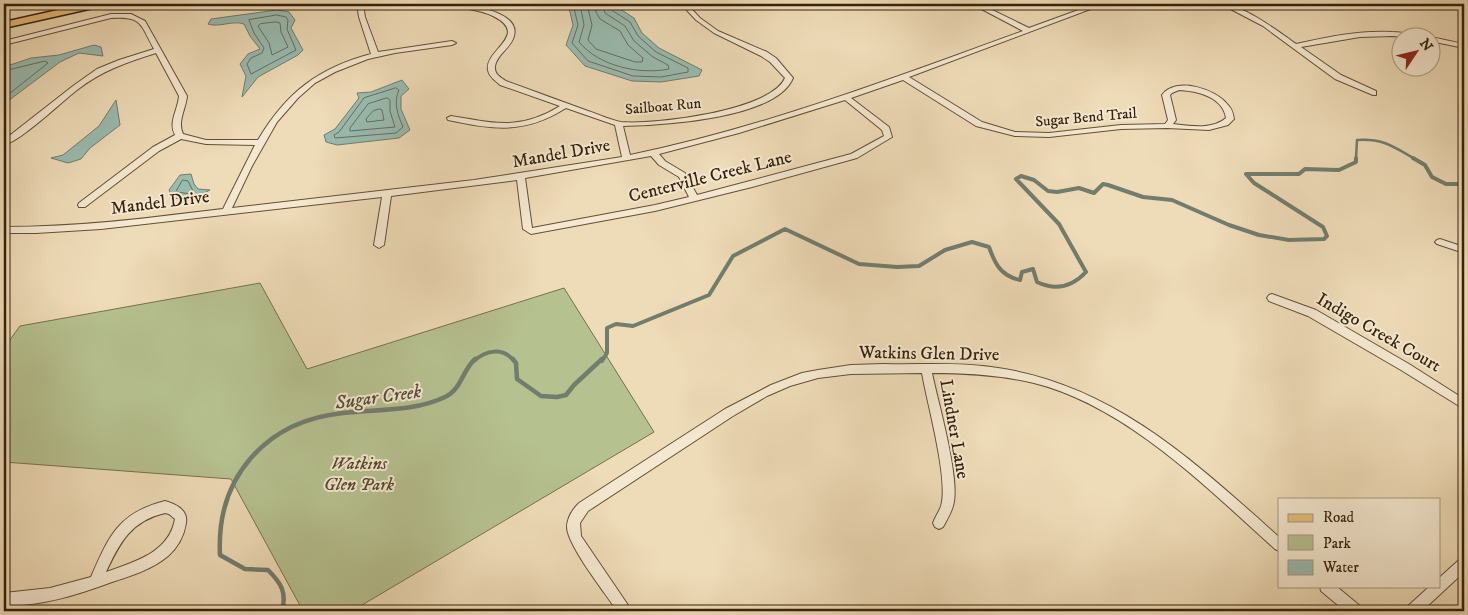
<svg xmlns="http://www.w3.org/2000/svg" width="1468" height="615" font-family="'IM FELL DW Pica',serif">
<style>
.green{fill:#b6c190;stroke:#76714e}
.water{fill:#99bbb0;stroke:#717d6e}
.lines{fill:none;stroke-linecap:round;stroke-linejoin:round}
.shore{stroke:#676e5e;stroke-width:1}
.stream-far2{stroke:#717d6e;stroke-width:2.5}
.stream-far1{stroke:#717d6e;stroke-width:4}
.stream{stroke:#717d6e;stroke-width:4.5}
.minor-casing{stroke:#635036;stroke-width:2}
.primary-casing{stroke:#35210b;stroke-width:3}
.minor{fill:#f4e8d0;fill-rule:evenodd}
.primary{fill:#e7be7c;fill-rule:evenodd}
.labels{text-anchor:middle;stroke-width:4;stroke-linejoin:round;paint-order:stroke}
.far-street-label{font-size:15px;fill:#35210b;stroke:#f4e8d0}
.street-label{font-size:18px;fill:#35210b;stroke:#f4e8d0}
.park-label{font-size:18px;font-style:italic;fill:#55492c;stroke:#f4e8d0}
.water-label{font-size:19px;font-style:italic;fill:#534f3d;stroke:#f4e8d0}
</style>
<rect width="100%" height="100%" fill="#eedbb7"/>
<filter id="stains"><feTurbulence type="fractalNoise" baseFrequency=".004" numOctaves="4"/><feColorMatrix values="0 0 0 0 .2 0 0 0 0 .09 0 0 0 0 .02 0 0 0 .5 -.17"/></filter>
<radialGradient id="worn" r=".72"><stop offset=".6" stop-color="#630" stop-opacity="0"/><stop offset="1" stop-color="#630" stop-opacity=".3"/></radialGradient>
<path class="green" d="M260,283L307,369L564,288L654,432L352,611H303L231,479L4,462V348L20,326Z"/>
<path class="water" d="M568,4H605L617,7L634,18L642,33L659,48L702,70L699,76L661,82L632,81L585,66L566,45L573,25Z
M277,10L289,12L295,20L291,28L303,50L298,55L258,77L242,97L246,76L240,64L248,54L260,49L250,36L244,24C232,20 219,28 208,24L211,19Z
M94,45L101,47L103,56L79,53L60,62L4,104V67L31,58L59,55Z
M402,80L409,89L401,96V109L410,130L399,138L337,145L326,142L324,135L335,129L359,98L357,93L371,92Z
M116,100L120,125L90,148L81,159L68,163L51,158L63,155L99,126Z
M191,174L194,184L198,189L210,190L191,200L172,198L169,190L180,175Z"/>
<g class="lines">
<path class="shore" d="M573,4L578,25L572,43L588,61L633,76L661,77L688,72V68L656,52L638,36L630,22L610,9L608,4
M580,4L584,25L579,42C599,66 639,75 669,69L668,65L653,57L634,41L625,26L605,13L602,4
M587,4L592,25L588,40L596,49L635,62H642L643,58L628,45L620,31L600,19L596,12L595,4
M277,15L286,17L288,20L287,29L296,50L251,74L247,64L251,58L262,53L264,48L254,33L249,20Z
M276,22L280,23L281,32L288,47L272,55L269,43L258,26L260,24Z
M4,71L45,61L48,63L4,98
M396,88L399,90C393,103 398,115 403,127L396,133L335,138L334,135L339,132L364,98Z
M387,98L390,100V111L395,127L350,131V128L368,104Z
M380,109L382,110L384,120L367,122L366,119L373,111Z
M183,180L188,181L193,191L192,194L176,192Z"/>
<path class="stream-far2" d="M1438,4L1464,8
M1356,159L1357,140C1383,138 1394,147 1415,159"/>
<path class="stream-far1" d="M1413,158L1425,165L1432,177L1446,184H1464
M474,361C486,350 503,347 514,361
M602,361L607,353V328L616,324L633,326L709,295L733,256L785,229L859,264L897,267L919,266L945,250L972,242L989,247C995,264 1001,276 1020,280L1022,272L1033,269L1037,282C1056,291 1072,287 1086,272L1059,224L1016,179L1021,176L1034,180L1048,191L1057,192L1079,188L1094,193L1103,184L1108,185L1143,197L1172,200L1229,225L1259,235L1289,240L1324,239L1327,236L1323,227L1254,183L1246,174H1299L1305,169L1339,170L1356,162V158"/>
<path class="stream" d="M513,359L516,363L517,379L541,396L557,397L566,395L574,385L602,359
M282,611C287,592 281,583 268,570L245,569L220,555C216,477 266,421 343,413C376,409 414,412 445,397C461,390 462,371 475,359"/>
<defs>
<path id="minor" d="M357,4H363L365,17L378,52L452,41L456,43L452,45L395,53L368,59L335,72L315,83L298,98L277,122L252,166L232,208L474,180L622,157L615,125L566,108C525,134 494,130 448,120L447,118L451,116C495,123 519,131 560,106L500,85C496,81 489,77 488,70C484,50 531,35 493,16C481,10 465,9 452,5L451,4C467,4 521,11 514,36C511,48 497,54 495,66C494,74 500,77 506,81C533,91 561,101 588,111C598,114 610,120 621,122C654,125 771,111 785,78L770,62L761,56L714,33L696,20L681,4H687L700,18L718,31L767,52L776,58L793,78C776,119 663,125 623,126L630,155C765,127 894,78 1023,31L972,4H980L1029,28L1095,4H1104L909,77L982,122L1015,132L1049,133L1121,125L1165,124L1168,120L1162,95C1176,76 1216,89 1228,105C1232,109 1233,113 1234,119L1228,125L1209,130L1167,128L1121,129L1049,137L1015,136L976,126L903,80L851,98L889,127L892,137L857,158L752,187L655,211L531,234L523,229L517,180L391,196L384,245L379,248L374,245L382,197L101,229L36,233H4V227C78,227 150,218 223,209L255,145L206,144L181,139L159,151L85,207H79L78,205L79,203L153,147L175,135C168,122 178,110 179,96L156,53C127,62 101,71 77,90C60,103 22,140 4,145V140L73,86L97,69L119,60L154,49C140,24 143,16 111,18L4,45V41L111,14H131L145,21L187,96C186,109 177,121 183,134L206,140H258C286,93 318,68 371,54L359,17ZM1179,90C1198,91 1223,97 1226,118C1212,130 1190,126 1173,124L1176,120L1170,95L1172,93ZM845,100L882,130L884,136L851,154L697,195L685,173L665,161L659,154L739,133ZM651,156L659,165L679,177L689,197L655,205L532,228L525,178Z
M1221,4C1242,4 1278,31 1296,44C1327,37 1360,30 1392,32C1417,33 1440,39 1464,44V48L1430,41V38L1392,36L1360,37L1301,47L1341,75L1376,91V95H1373L1335,79L1263,26Z
M1440,239L1464,247V253L1437,244L1435,242L1437,240Z
M1272,294L1316,310L1409,364L1464,399V409L1401,370L1308,316L1269,301L1267,298L1269,295Z
M884,364C919,365 956,362 991,367C1110,382 1193,460 1279,537V551L1275,549C1206,487 1126,406 1034,383C1000,375 967,373 932,373C938,403 961,480 953,506C951,513 947,520 943,527L939,529L935,527L933,523C935,517 939,512 941,506C949,480 927,403 922,373L851,374L818,378L790,386L767,396L733,416L588,511L580,523L581,536L632,611H617C606,594 567,545 567,527C567,518 573,509 579,503L725,409L771,385L802,373L818,370L851,365Z
M165,501C176,504 188,510 186,523C184,536 178,547 168,556C153,569 131,576 112,582C77,595 42,606 4,606V593L50,588L91,577C109,536 118,513 165,501ZM165,513L169,514L175,519C169,553 134,562 106,572C120,542 131,521 165,513Z
M1464,558V572L1422,611H1406L1408,606L1430,586H1439V578L1459,560Z
M1320,586H1336L1360,606L1362,611H1345L1321,591Z"/>
<path id="primary" d="M85,4H103L98,7L4,28V22Z"/>
</defs>
<use href="#minor" class="minor-casing"/>
<use href="#primary" class="primary-casing"/>
<use href="#minor" class="minor"/>
<use href="#primary" class="primary"/>
</g>
<g class="labels">
<g class="far-street-label">
<text transform="translate(663 106) rotate(-5)" y="5">Sailboat Run</text>
<text transform="translate(1086 117) rotate(-5)" y="5">Sugar Bend Trail</text>
</g>
<g class="street-label">
<text transform="translate(561 153) rotate(-10)" y="6">Mandel Drive</text>
<text transform="translate(710 176) rotate(-14)" y="6">Centerville Creek Lane</text>
<text transform="translate(160 202) rotate(-7)" y="6">Mandel Drive</text>
<text transform="translate(1379 332) rotate(30)" y="6">Indigo Creek Court</text>
<text transform="translate(929 353) rotate(1)" y="6">Watkins Glen Drive</text>
<text transform="translate(955 429) rotate(80)" y="6">Lindner Lane</text>
</g>
<g class="park-label">
<text x="359" y="469">Watkins<tspan x="359" dy="21">Glen Park</tspan></text>
</g>
<g class="water-label">
<text transform="translate(378 396) rotate(-8)" y="7">Sugar Creek</text>
</g>
</g>
<rect width="1468" height="615" fill="none" stroke="#eedbb7" stroke-width="20"/>
<rect x="5" y="5" width="1458" height="605" fill="none" stroke="#35210b" stroke-width="2.5"/>
<rect x="10" y="10" width="1448" height="595" fill="none" stroke="#35210b"/>
<rect x="1278" y="498" width="162" height="90" fill="#f4e8d0" stroke="#a89881"/>
<rect x="1288" y="514" width="25" height="8" fill="#e7be7c" stroke="#a89881"/>
<text x="1323" y="522" font-size="15" fill="#35210b">Road</text>
<rect x="1288" y="535" width="25" height="15" fill="#b6c190" stroke="#a89881"/>
<text x="1323" y="548" font-size="15" fill="#35210b">Park</text>
<rect x="1288" y="560" width="25" height="15" fill="#99bbb0" stroke="#a89881"/>
<text x="1323" y="572" font-size="15" fill="#35210b">Water</text>
<g transform="translate(1416 52) rotate(55)"><circle r="24" fill="#f4e8d0" stroke="#a89881"/>
<path d="M0-4L9 19L0 12L-9 19Z" fill="#8f2418"/>
<text y="-8" font-size="14" font-weight="bold" text-anchor="middle" fill="#35210b">N</text>
</g>
<rect width="100%" height="100%" filter="url(#stains)"/>
<rect width="100%" height="100%" fill="url(#worn)"/>
</svg>
